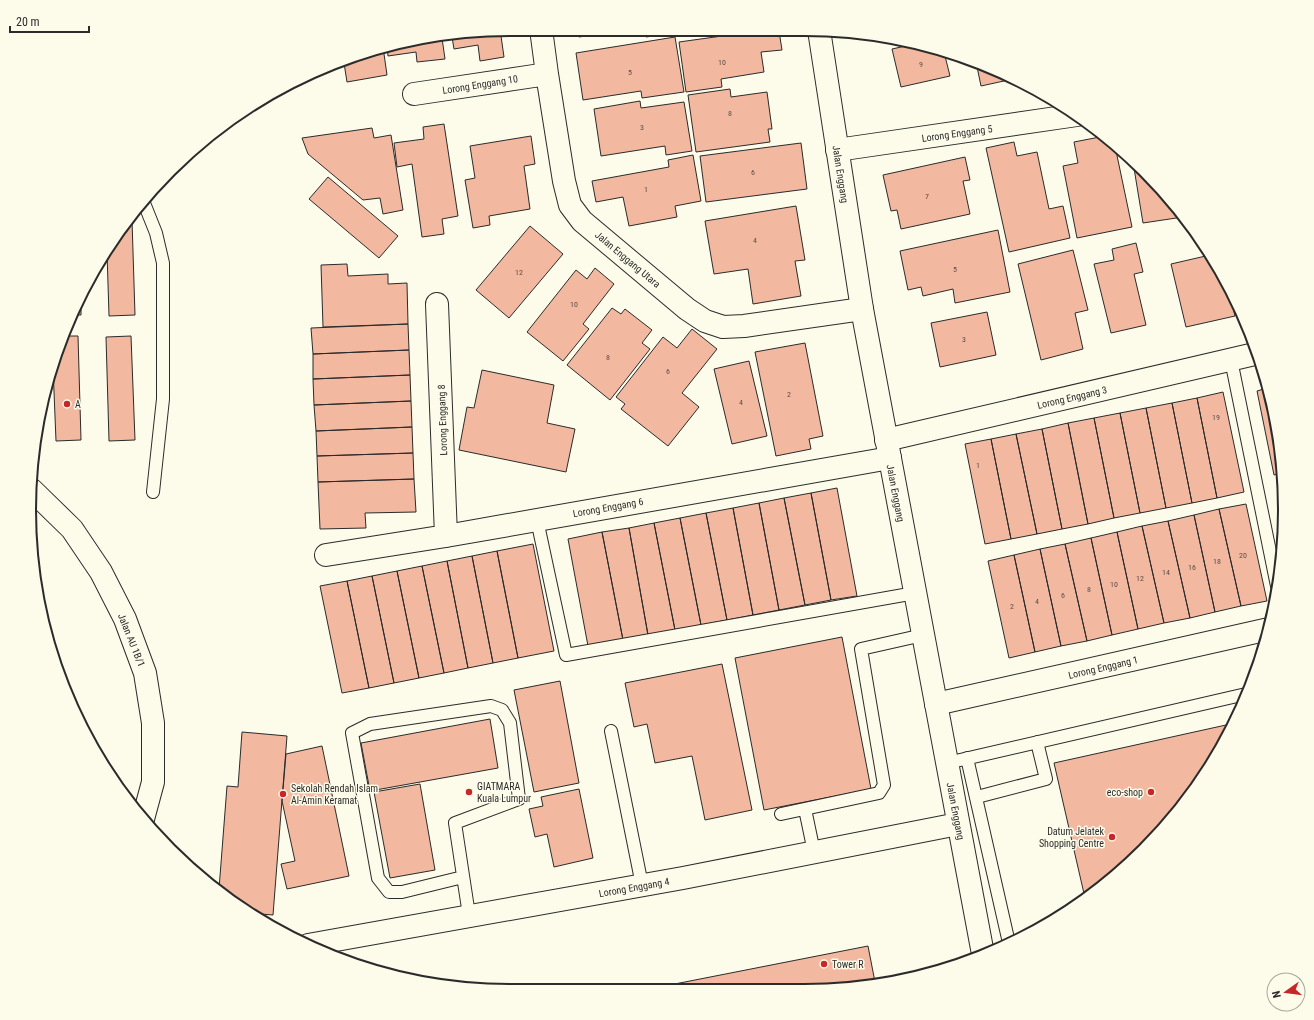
<svg xmlns="http://www.w3.org/2000/svg" width="1314" height="1020" font-family="'Roboto Condensed',sans-serif">
<style>
.building{fill:#f2b8a0;stroke:#2b2b2b}
.lines{fill:none;stroke-linecap:round;stroke-linejoin:round}
.lane-casing{stroke:#2b2b2b;stroke-width:14}
.street-casing{stroke:#2b2b2b;stroke-width:24}
.secondary-casing{stroke:#2b2b2b;stroke-width:24}
.lane{stroke:#fdfbea;stroke-width:12}
.street{stroke:#fdfbea;stroke-width:22}
.secondary{stroke:#fdfbea;stroke-width:22}
.poi-dot{fill:#c62828;stroke:#fdfbea;stroke-width:1.5}
.labels{text-anchor:middle;stroke-width:3;stroke-linejoin:round;paint-order:stroke}
.number-label{font-size:8px;fill:#5d4e48}
.street-label{font-size:10px;fill:#2b2b2b;stroke:#fdfbea}
.poi-label{font-size:10px;fill:#2b2b2b;stroke:#fdfbea;text-anchor:start}
.rim{fill:none;stroke:#2b2b2b;stroke-width:2}
</style>
<rect width="100%" height="100%" fill="#fdfbea"/>
<path class="building" d="M511,29L512,34L501,36L504,57L480,61L478,45L454,49L452,37Z
M578,29H632L579,37Z
M644,29L672,30L673,33L646,37Z
M677,30H695L677,32Z
M758,31V34L779,31L782,50L761,52L764,72L721,79L722,87L686,92L679,42Z
M675,37L684,92L642,98L641,91L583,100L576,53Z
M442,38L445,59L417,62L416,52L388,56L387,45Z
M910,45L944,52L950,76L901,87L892,49Z
M383,47L387,75L347,82L344,63Z
M976,62L1013,79L981,86Z
M730,89L731,97L767,92L772,129H768L770,142L696,152L688,95Z
M640,101L641,108L684,102L692,151L666,155L665,146L601,156L594,109Z
M444,124L458,216L442,219L444,234L422,237L412,164L397,167L394,143L424,139L423,127Z
M372,128L374,138L391,135L403,210L383,214L380,198L363,200L308,154L302,138Z
M531,136L535,164L524,166L530,209L489,216L490,225L473,228L465,180L475,178L470,146Z
M1105,136L1115,146L1132,227L1077,238L1063,166L1078,163L1074,142Z
M1014,142L1017,156L1037,152L1049,209L1063,206L1070,238L1009,252L986,148Z
M801,143L807,189L706,202L700,156Z
M693,155L701,201L675,206L677,217L629,226L623,197L596,202L592,181L669,167L668,160Z
M965,157L970,180L963,181L970,214L901,229L897,210L891,211L883,175Z
M1133,162L1165,193L1183,217L1143,223Z
M328,177L398,236L379,258L309,199Z
M796,206L805,260L795,261L801,296L753,304L748,269L714,274L705,221Z
M132,220L135,315L109,316L107,252Z
M530,226L563,254L509,318L476,290Z
M998,230L1010,292L955,303L953,289L923,296L921,287L908,290L900,251Z
M1136,243L1143,272L1134,274L1146,325L1111,333L1094,264L1114,260L1112,249Z
M1073,250L1088,310L1075,313L1083,349L1041,360L1018,264Z
M1210,255L1220,269L1228,287L1235,316L1186,327L1171,264Z
M347,264L348,276L388,274V284L407,283L408,324L323,327L321,265Z
M595,268L614,284L583,324L589,329L563,361L527,332L576,270L587,279Z
M81,300V315H74Z
M612,308L621,314L625,309L652,330L642,343L650,349L610,400L567,365Z
M987,312L996,355L940,367L931,323Z
M408,324L409,350L313,354L311,328Z
M692,329L717,349L682,393L699,407L668,446L621,409L625,404L616,397L663,337L677,348Z
M66,336H78L81,440L56,441L53,367Z
M131,336L135,440L109,441L106,337Z
M805,343L823,436L809,439L811,449L776,456L755,352Z
M409,350L410,375L313,379V354Z
M749,361L767,436L732,444L714,369Z
M482,370L554,385L547,423L575,429L566,472L459,450L467,407L474,408Z
M410,375L411,401L314,405L313,379Z
M1267,388L1281,447L1282,473L1274,475L1257,391Z
M1223,392L1244,492L1217,498L1197,398Z
M1197,398L1217,498L1192,503L1172,403Z
M411,401L412,427L316,431L314,405Z
M1172,403L1192,503L1166,508L1146,408Z
M1146,408L1166,508L1140,513L1120,413Z
M1120,413L1140,513L1114,518L1094,418Z
M1094,418L1114,518L1088,524L1068,423Z
M1068,423L1088,524L1062,529L1042,429Z
M412,427L413,453L317,456L316,431Z
M1042,429L1062,529L1037,534L1016,434Z
M1016,434L1037,534L1011,539L991,439Z
M991,439L1011,539L985,544L965,444Z
M413,453L414,479L318,482L317,456Z
M414,479L416,512L365,513L366,528L320,529L318,482Z
M837,488L857,596L831,600L811,493Z
M811,493L831,600L805,605L784,498Z
M784,498L805,605L779,610L759,503Z
M759,503L779,610L753,615L733,508Z
M1246,504L1267,601L1241,606L1219,509Z
M733,508L753,615L727,620L706,513Z
M1219,509L1241,606L1215,612L1194,515Z
M706,513L727,620L701,625L680,518Z
M1194,515L1215,612L1190,618L1168,521Z
M680,518L701,625L675,630L654,523Z
M1168,521L1190,618L1164,623L1142,526Z
M654,523L675,630L648,635L629,528Z
M1142,526L1164,623L1138,629L1117,532Z
M629,528L648,635L623,640L602,532Z
M602,532L623,640L588,646L568,539Z
M1117,532L1138,629L1112,635L1091,538Z
M1091,538L1112,635L1087,641L1065,544Z
M533,544L554,651L518,658L497,551Z
M1065,544L1087,641L1061,646L1040,549Z
M1040,549L1061,646L1035,652L1014,555Z
M497,551L518,658L493,663L472,556Z
M1014,555L1035,652L1009,658L988,561Z
M472,556L493,663L468,668L447,561Z
M447,561L468,668L444,673L422,566Z
M422,566L444,673L419,678L397,571Z
M397,571L419,678L394,683L372,576Z
M372,576L394,683L369,688L347,581Z
M347,581L369,688L342,693L320,586Z
M842,637L871,789L764,810L735,658Z
M722,664L752,810L705,820L692,756L655,763L647,724L634,727L625,683Z
M560,681L579,783L534,792L514,690Z
M490,719L498,768L370,791L361,743Z
M1235,723L1186,803L1121,871L1085,898L1054,763Z
M242,732L287,736L273,915L248,913L243,910L219,889L227,786L238,787Z
M322,746L349,876L287,889L281,864L295,861L282,801L286,754Z
M420,784L435,870L390,878L374,792Z
M579,789L593,858L554,867L547,834L535,837L529,809L543,806L541,797Z
M868,946L875,982L836,990L639,991Z"/>
<g class="lines">
<defs>
<path id="lane" d="M144,203L156,233L163,263V399L153,492
M1231,360L1277,586
M537,520L566,655L915,593
M611,731L642,885
M967,758L1009,943
M947,763L1246,694
M977,797L1046,779L1037,742
M805,809L814,852
M781,814L879,793L884,785L861,649L923,635
M463,877L402,892H389L378,878L352,733L370,724L491,706L502,710L510,723L519,799L455,823L469,915"/>
<path id="street" d="M541,29L547,74L564,181L570,205L582,221L687,309L705,321L723,327L744,326L862,309
M414,94L547,74
M837,150L1077,115
M437,304L446,536
M886,440L1259,353
M32,490L72,529L101,572L125,619L145,673L153,723V782L143,819
M326,555L446,536L890,458
M936,704L1269,629
M308,945L683,878L958,824"/>
<path id="secondary" d="M819,30L862,309L983,954"/>
</defs>
<use href="#lane" class="lane-casing"/>
<use href="#street" class="street-casing"/>
<use href="#secondary" class="secondary-casing"/>
<use href="#lane" class="lane"/>
<use href="#street" class="street"/>
<use href="#secondary" class="secondary"/>
</g>
<g class="poi-dot">
<circle cx="67" cy="404" r="4"/>
<circle cx="469" cy="792" r="4"/>
<circle cx="1151" cy="792" r="4"/>
<circle cx="283" cy="794" r="4"/>
<circle cx="1112" cy="837" r="4"/>
<circle cx="824" cy="964" r="4"/>
</g>
<g class="labels">
<g class="number-label">
<text x="722" y="65">10</text>
<text x="921" y="67">9</text>
<text x="630" y="75">5</text>
<text x="730" y="116">8</text>
<text x="642" y="130">3</text>
<text x="753" y="175">6</text>
<text x="646" y="192">1</text>
<text x="927" y="199">7</text>
<text x="755" y="243">4</text>
<text x="955" y="272">5</text>
<text x="519" y="275">12</text>
<text x="574" y="307">10</text>
<text x="964" y="342">3</text>
<text x="608" y="360">8</text>
<text x="668" y="374">6</text>
<text x="789" y="397">2</text>
<text x="741" y="405">4</text>
<text x="1216" y="420">19</text>
<text x="978" y="468">1</text>
<text x="1243" y="558">20</text>
<text x="1217" y="564">18</text>
<text x="1192" y="570">16</text>
<text x="1166" y="575">14</text>
<text x="1140" y="581">12</text>
<text x="1114" y="587">10</text>
<text x="1089" y="592">8</text>
<text x="1063" y="598">6</text>
<text x="1037" y="604">4</text>
<text x="1012" y="609">2</text>
</g>
<g class="street-label">
<text transform="translate(480 84) rotate(-9)" y="4">Lorong Enggang 10</text>
<text transform="translate(957 133) rotate(-8)" y="4">Lorong Enggang 5</text>
<text transform="translate(841 174) rotate(81)" y="4">Jalan Enggang</text>
<text transform="translate(628 259) rotate(40)" y="4">Jalan Enggang Utara</text>
<text transform="translate(1072 397) rotate(-13)" y="4">Lorong Enggang 3</text>
<text transform="translate(442 420) rotate(-92)" y="4">Lorong Enggang 8</text>
<text transform="translate(896 493) rotate(79)" y="4">Jalan Enggang</text>
<text transform="translate(608 507) rotate(-10)" y="4">Lorong Enggang 6</text>
<text transform="translate(132 640) rotate(68)" y="4">Jalan AU 1B/1</text>
<text transform="translate(1103 667) rotate(-13)" y="4">Lorong Enggang 1</text>
<text transform="translate(956 811) rotate(79)" y="4">Jalan Enggang</text>
<text transform="translate(634 887) rotate(-10)" y="4">Lorong Enggang 4</text>
</g>
<g class="poi-label">
<text x="75" y="408">A</text>
<text x="477" y="790">GIATMARA<tspan x="477" dy="12">Kuala Lumpur</tspan></text>
<text x="291" y="792">Sekolah Rendah Islam<tspan x="291" dy="12">Al-Amin Keramat</tspan></text>
<text x="1143" y="796" text-anchor="end">eco-shop</text>
<text x="1104" y="835" text-anchor="end">Datum Jelatek<tspan x="1104" dy="12">Shopping Centre</tspan></text>
<text x="832" y="968">Tower R</text>
</g>
</g>
<path d="M0 0H1314V1020H0ZM510 36H804A474 474 0 0 1 1278 510V510A474 474 0 0 1 804 984H510A474 474 0 0 1 36 510V510A474 474 0 0 1 510 36Z" fill="#fdfbea" fill-rule="evenodd"/>
<path class="rim" d="M510 36H804A474 474 0 0 1 1278 510V510A474 474 0 0 1 804 984H510A474 474 0 0 1 36 510V510A474 474 0 0 1 510 36Z"/>
<g transform="translate(1286 992) rotate(256)"><circle r="19" fill="#fdfbea" stroke="#a9a89e"/>
<path d="M0-3L7 15L0 10L-7 15Z" fill="#c62828"/>
<text y="-6" font-size="11" font-weight="bold" text-anchor="middle" fill="#2b2b2b">N</text>
</g>
<path d="M10 26v6h79v-6" fill="none" stroke="#2b2b2b" stroke-width="2"/>
<text x="16" y="26" font-size="12" fill="#2b2b2b" stroke="#fdfbea" stroke-width="3" paint-order="stroke">20 m</text>
</svg>
